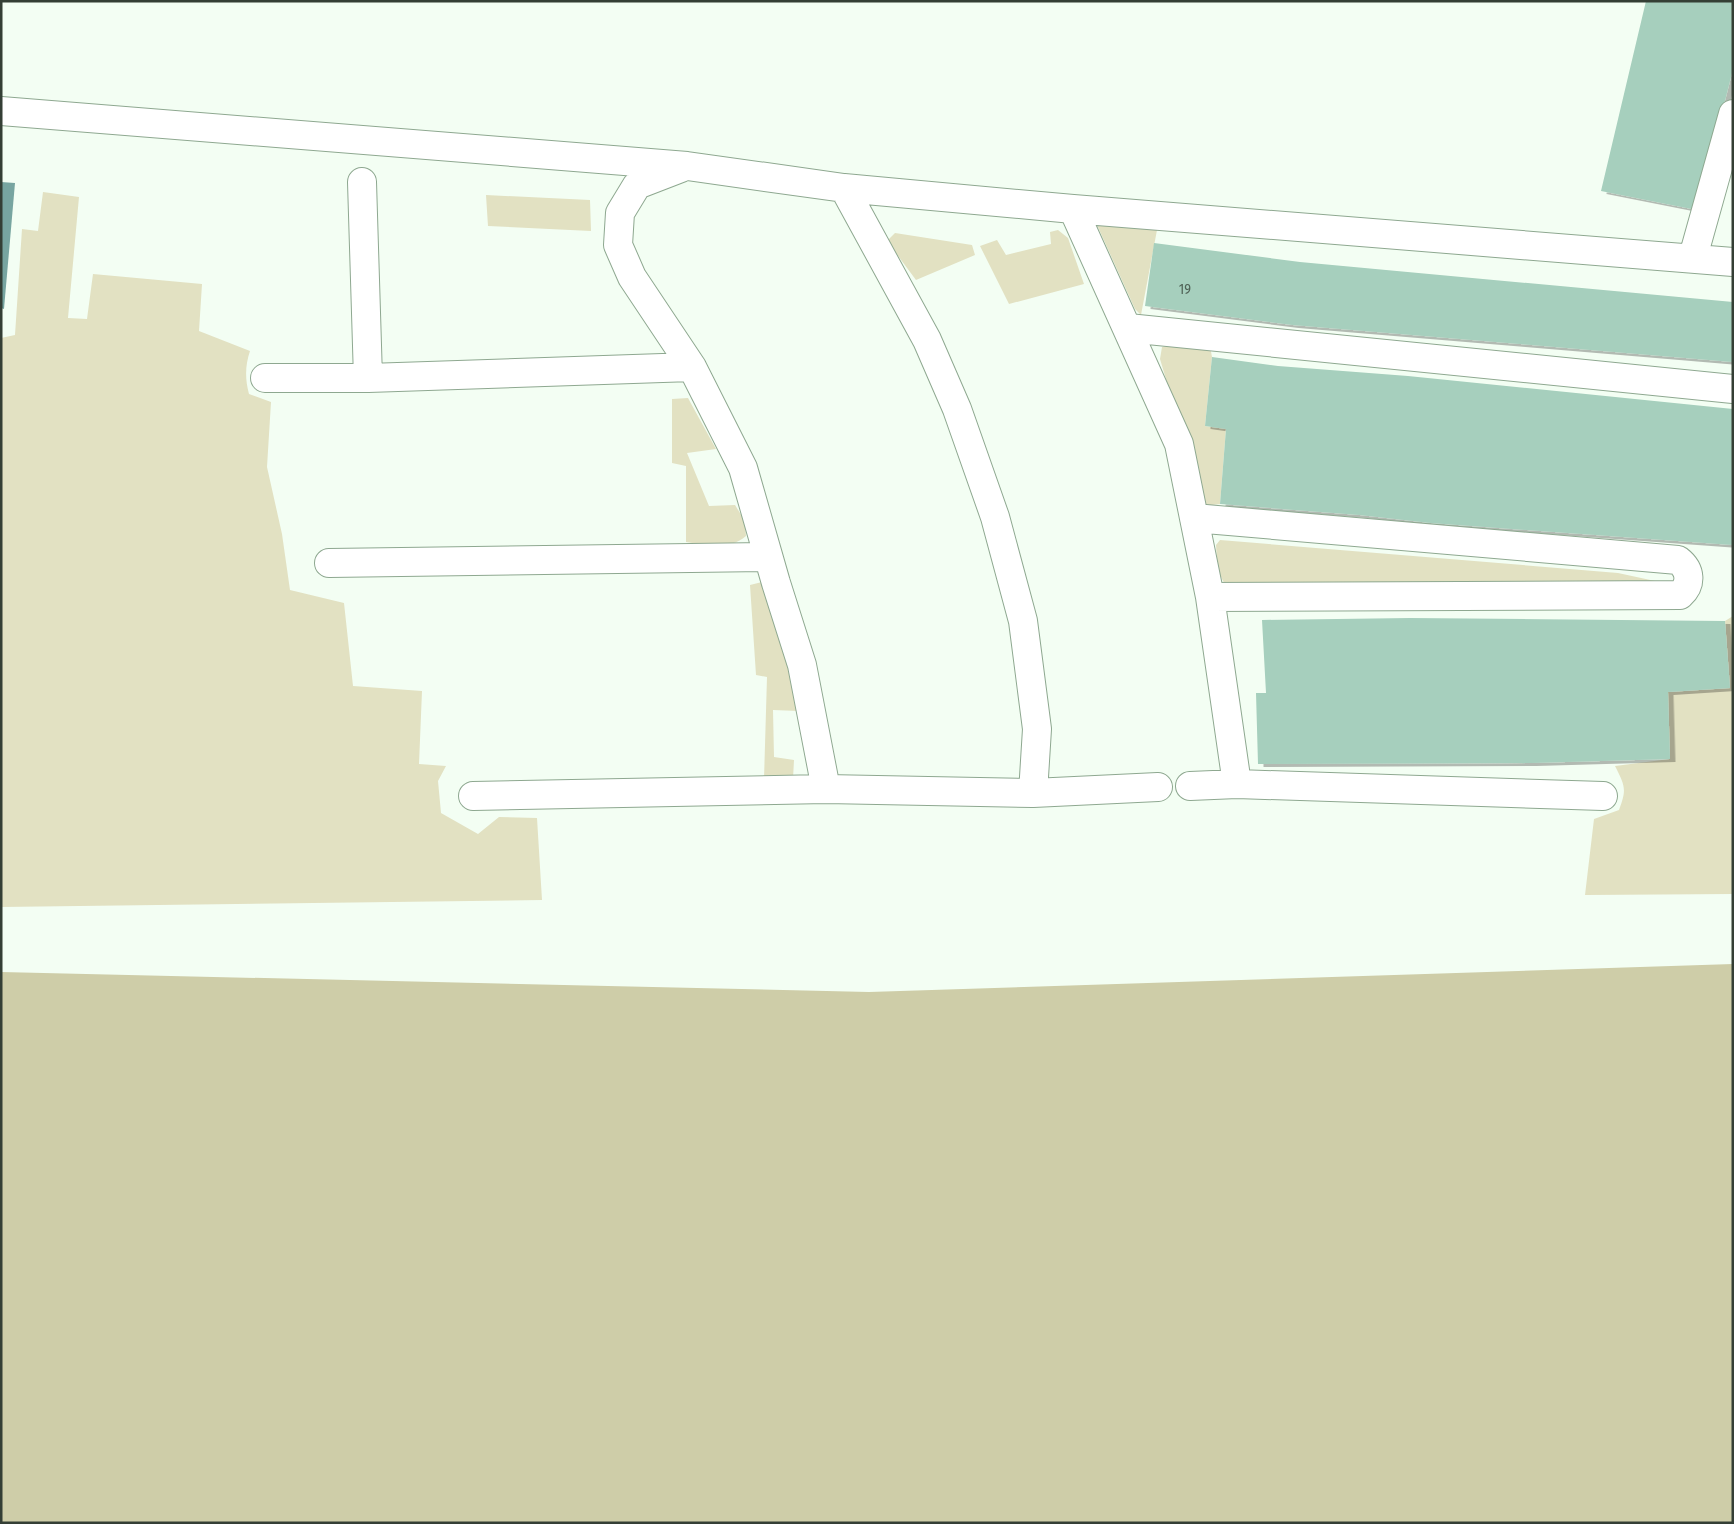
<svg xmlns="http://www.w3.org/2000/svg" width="1734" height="1524" font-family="'Fira Sans Condensed',sans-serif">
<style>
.green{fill:#e2e1c2}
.forest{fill:#cecda8}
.water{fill:#77a5a0}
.building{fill:#a6cfbd;filter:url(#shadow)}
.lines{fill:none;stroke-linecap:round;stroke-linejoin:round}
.minor-casing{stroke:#8ea890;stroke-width:30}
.minor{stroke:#fff;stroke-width:28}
.labels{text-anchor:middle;stroke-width:4;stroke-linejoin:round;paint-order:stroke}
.number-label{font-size:14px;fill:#506357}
</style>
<defs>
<filter id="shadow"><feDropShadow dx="5.5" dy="3" stdDeviation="0" flood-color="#0004"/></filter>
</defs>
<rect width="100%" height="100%" fill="#f3fef3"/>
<path class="green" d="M43,192L79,197L68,318L87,319L93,274L202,284L199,331L250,351C245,366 245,379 249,394L271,402L267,467L282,534L290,590L344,603L353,686L422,691L419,764L446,766L438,781L441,813L478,834L499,817L537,818L542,900L1,907V338L15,335L22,229L38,231Z
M486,195L590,200L591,231L488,226Z
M1103,221L1157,230L1141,315L1135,309L1097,225Z
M1058,230L1068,238L1084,284L1009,304L980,246L997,240L1006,255L1051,244L1050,232Z
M895,233L972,245L975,255L916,280L887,241Z
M1176,344L1210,346L1212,357L1205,426L1226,429L1220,504L1204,506L1160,359L1162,347Z
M688,398L716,449L687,453L709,506L735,505L745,521L746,536C730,550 707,545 686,542V466L672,463V399Z
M1220,540L1618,573L1655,581L1654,585L1228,588C1217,576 1217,560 1216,545Z
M766,581L790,662L799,711L773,710L774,757L794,760L793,779H764L767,677L756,675L750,585Z
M1733,616V894L1585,895L1594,819L1619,810C1627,789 1625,786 1615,766L1670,759L1668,692L1730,688L1725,621Z"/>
<path class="forest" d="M1733,964V1523H1V972L869,992Z"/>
<path class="water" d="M1,182L15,183L4,309L1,308Z"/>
<path class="building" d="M1646,1H1733V69L1697,210L1601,191Z
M1154,243L1300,262L1733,302V362L1293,325L1145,306Z
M1212,357L1278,366L1408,376L1733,409V545L1431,523L1360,515L1220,504L1226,429L1205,426Z
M1410,618L1725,621L1730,688L1668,692L1670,759L1531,763L1258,764L1256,693H1266L1262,620Z"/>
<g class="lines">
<defs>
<path id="minor" d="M1,111L687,166L844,188L1073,209L1733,262
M681,168L637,185L620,213L618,245L632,277L692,367L743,468L776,583L802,665L826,789
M362,182L368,378
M844,188L927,340L957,409L995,517L1023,621L1037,729L1033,793
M1073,209L1179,444L1210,597L1237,784
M1693,257L1733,114
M1128,328L1733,389
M265,378H368L692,367
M1194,518L1678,560C1691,570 1692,584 1680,595L1210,597
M329,563L768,557
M1190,786L1237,784L1603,796
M473,796L826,789L1033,793L1158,787"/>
</defs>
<use href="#minor" class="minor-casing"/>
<use href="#minor" class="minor"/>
</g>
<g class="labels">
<g class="number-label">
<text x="1185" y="294">19</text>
</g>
</g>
<rect width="1734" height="1524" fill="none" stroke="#343f35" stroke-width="5"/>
</svg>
